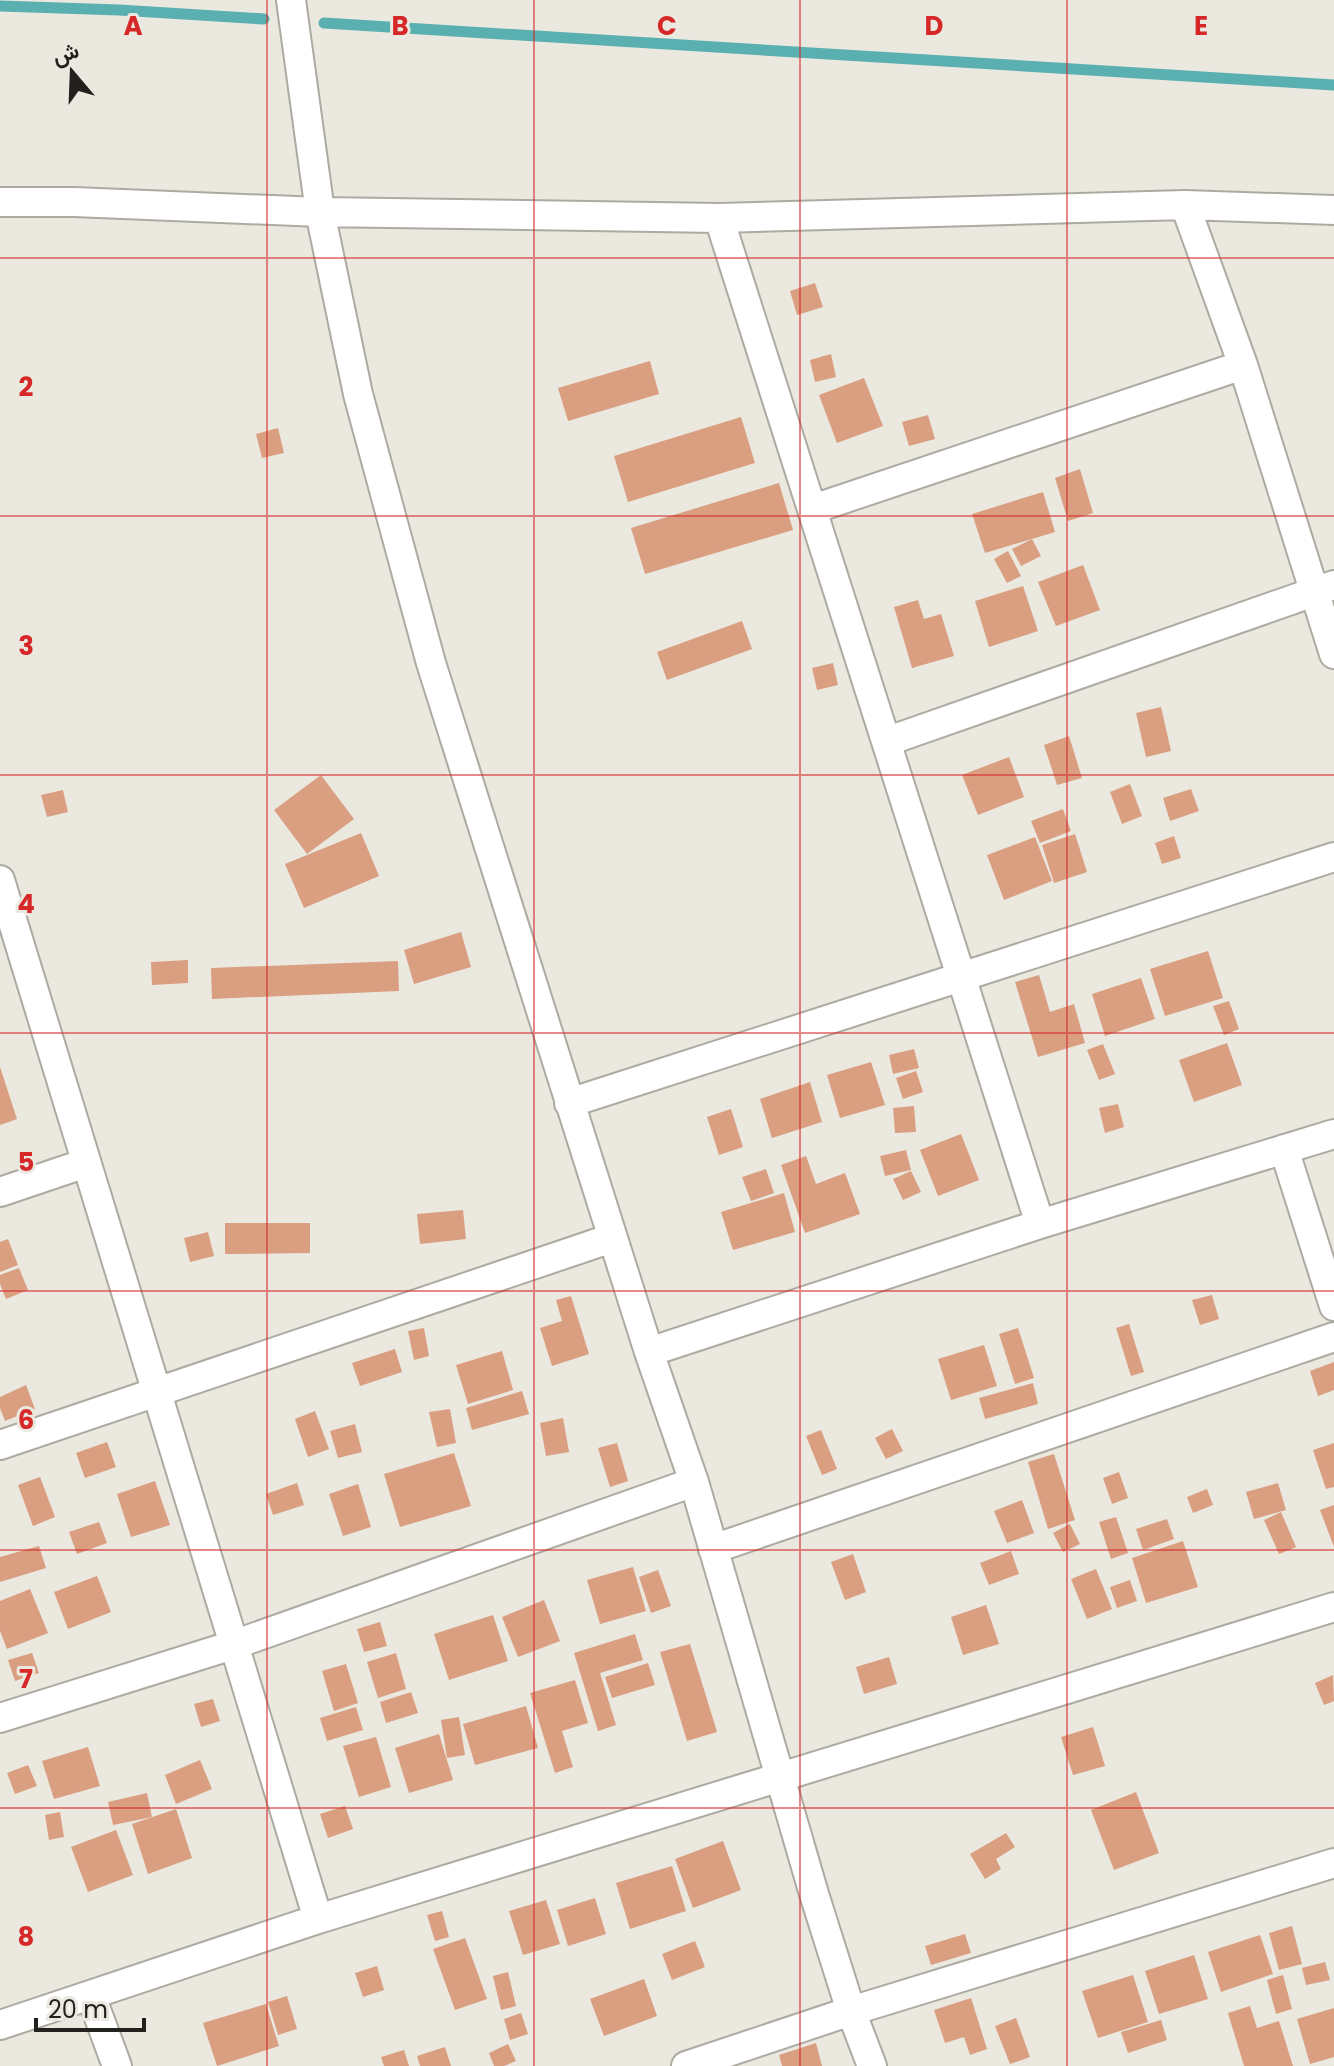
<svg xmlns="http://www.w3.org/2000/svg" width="1334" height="2066" font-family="Poppins,Vazirmatn,sans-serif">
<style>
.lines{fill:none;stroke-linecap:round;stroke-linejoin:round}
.stream{stroke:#5aafb0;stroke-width:11}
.building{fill:#da9e80}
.street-casing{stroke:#adaaa1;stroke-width:32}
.street{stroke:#fff;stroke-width:28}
.grid{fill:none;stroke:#d62828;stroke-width:2;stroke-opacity:0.55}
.grid-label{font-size:26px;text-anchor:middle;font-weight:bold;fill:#d62828;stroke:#ebe8df;stroke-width:6;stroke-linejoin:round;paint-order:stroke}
</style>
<rect width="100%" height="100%" fill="#ebe8df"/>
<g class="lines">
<path class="stream" d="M0,6L119,10L264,19
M324,23L1334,85"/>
</g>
<path class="building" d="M815,283L823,307L797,315L790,291Z
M831,354L836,377L815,382L810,360Z
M650,361L659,394L568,421L558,388Z
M864,378L883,426L837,443L819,395Z
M928,415L935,439L909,446L902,422Z
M741,417L755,463L628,502L614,456Z
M278,428L284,453L262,458L256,434Z
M1080,469L1093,513L1068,521L1055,478Z
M779,483L793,530L645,574L631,528Z
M1043,492L1055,532L985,553L972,514Z
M1032,539L1041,556L1021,566L1012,549Z
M1008,551L1021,576L1007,583L994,559Z
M1083,565L1100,610L1056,626L1038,582Z
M1023,586L1038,631L989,647L975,601Z
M918,600L924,619L941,614L954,656L912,668L894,607Z
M742,621L752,649L667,680L657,652Z
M833,663L838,685L817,690L812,668Z
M1161,707L1171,751L1146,757L1136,713Z
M1069,736L1082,778L1057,785L1044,745Z
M1009,757L1024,797L978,815L962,775Z
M321,775L354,819L307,854L274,810Z
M1130,784L1142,816L1122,824L1110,792Z
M1191,789L1199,811L1170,821L1163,798Z
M63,790L68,812L47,817L41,795Z
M1063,809L1071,831L1040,843L1031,821Z
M361,833L379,876L304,908L285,864Z
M1075,834L1087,872L1054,883L1042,845Z
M1174,836L1181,858L1162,864L1155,843Z
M1035,837L1052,881L1004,900L987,855Z
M461,932L471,967L414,984L404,950Z
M1208,951L1223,998L1165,1016L1150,969Z
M188,960V983L152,985L151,962Z
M398,961L399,991L212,999L211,968Z
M1039,975L1050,1012L1074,1004L1085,1043L1038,1057L1015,982Z
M1141,978L1155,1019L1105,1036L1092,994Z
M1229,1001L1239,1029L1224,1035L1213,1006Z
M1227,1043L1242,1085L1194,1102L1179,1060Z
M1103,1044L1115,1074L1099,1080L1087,1050Z
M914,1049L919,1068L893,1074L889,1055Z
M871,1062L885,1105L840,1118L827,1075Z
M0,1067L17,1119L0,1125Z
M916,1071L923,1092L903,1099L896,1078Z
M810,1082L822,1122L772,1138L760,1099Z
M1118,1104L1124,1127L1105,1133L1099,1108Z
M914,1106L916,1132L895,1133L893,1108Z
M731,1109L743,1147L719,1155L707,1117Z
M961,1134L979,1180L938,1196L920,1150Z
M906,1150L911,1170L885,1176L880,1156Z
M806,1156L816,1184L845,1173L860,1214L805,1233L781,1165Z
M766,1169L774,1193L751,1201L742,1177Z
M911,1171L921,1192L903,1200L893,1179Z
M784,1193L795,1232L733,1250L721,1212Z
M463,1210L466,1239L420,1244L417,1214Z
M225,1223H310V1253L225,1254Z
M208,1232L214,1256L190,1262L184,1238Z
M8,1239L18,1265L0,1272V1242Z
M19,1268L28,1290L6,1299L0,1284V1275Z
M1212,1295L1219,1319L1200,1325L1192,1300Z
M571,1296L589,1354L552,1366L540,1328L562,1321L556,1300Z
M1129,1324L1144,1372L1131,1376L1116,1328Z
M424,1328L429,1356L414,1360L408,1331Z
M1018,1328L1034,1378L1015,1384L999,1334Z
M984,1345L997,1386L951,1400L938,1359Z
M395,1349L402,1372L360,1386L352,1363Z
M502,1351L513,1390L468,1404L456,1365Z
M1334,1362V1390L1318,1396L1310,1371Z
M1033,1383L1038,1404L985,1419L979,1398Z
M26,1385L35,1409L5,1421L0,1408V1397Z
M522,1391L529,1414L472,1430L466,1408Z
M450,1409L456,1443L437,1447L429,1412Z
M315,1411L329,1449L308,1457L295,1419Z
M563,1418L569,1452L546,1456L540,1423Z
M355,1424L362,1452L338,1458L330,1431Z
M892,1429L903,1451L886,1459L875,1438Z
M821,1430L837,1469L822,1475L806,1436Z
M107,1442L116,1467L85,1478L76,1453Z
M617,1443L628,1481L610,1487L598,1448Z
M1334,1443V1487L1326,1489L1313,1450Z
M454,1453L471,1506L400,1527L384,1474Z
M1054,1454L1075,1520L1048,1529L1028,1462Z
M1119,1472L1128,1498L1112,1504L1103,1478Z
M40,1477L55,1517L33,1526L18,1485Z
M155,1481L170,1525L131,1537L117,1494Z
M297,1483L304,1505L273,1515L266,1494Z
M1278,1483L1286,1510L1254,1519L1246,1492Z
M358,1484L371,1527L343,1536L329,1494Z
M1207,1489L1213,1505L1193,1513L1187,1497Z
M1022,1500L1034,1533L1007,1543L994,1511Z
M1334,1505V1547L1320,1510Z
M1281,1512L1296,1547L1279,1554L1264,1520Z
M1116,1517L1128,1553L1111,1559L1099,1522Z
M1167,1519L1174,1539L1143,1550L1136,1529Z
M99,1522L107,1543L77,1554L69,1532Z
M1070,1524L1080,1544L1063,1552L1053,1533Z
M1183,1541L1198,1587L1146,1603L1132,1558Z
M39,1546L46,1568L0,1582V1557Z
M1011,1551L1019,1574L989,1585L980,1563Z
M853,1554L866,1592L845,1600L831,1562Z
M633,1567L646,1611L600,1624L587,1580Z
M1096,1569L1112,1609L1087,1619L1071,1579Z
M658,1570L671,1606L651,1613L639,1577Z
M97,1576L111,1612L68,1629L54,1592Z
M1130,1580L1137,1601L1117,1608L1110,1587Z
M30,1589L48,1633L7,1649L0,1631V1601Z
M544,1600L560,1641L518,1657L502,1617Z
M986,1605L999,1644L963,1655L951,1617Z
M493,1615L508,1661L449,1680L434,1634Z
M380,1622L387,1646L364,1652L357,1629Z
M635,1634L643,1660L600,1673L616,1725L598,1731L574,1653Z
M690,1644L717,1732L687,1741L660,1652Z
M32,1653L39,1673L15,1681L8,1660Z
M396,1653L406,1689L378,1698L367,1662Z
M889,1657L897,1684L864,1694L856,1667Z
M648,1663L655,1685L612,1698L605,1677Z
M346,1664L358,1703L334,1711L322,1671Z
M1333,1675L1334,1701L1324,1705L1315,1683Z
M575,1680L588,1723L562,1731L573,1767L555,1773L530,1693Z
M411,1692L418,1713L386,1723L380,1702Z
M213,1699L220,1721L201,1727L194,1704Z
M526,1706L538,1748L475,1765L463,1724Z
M356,1707L363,1730L327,1741L320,1718Z
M459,1717L465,1755L447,1758L441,1720Z
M1093,1727L1105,1766L1073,1775L1061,1737Z
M439,1734L453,1780L409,1793L395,1748Z
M376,1737L391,1787L359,1797L343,1746Z
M88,1747L100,1786L54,1799L42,1761Z
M200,1760L212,1789L176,1804L165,1775Z
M28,1765L37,1786L15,1794L7,1773Z
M1136,1792L1159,1853L1114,1870L1091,1810Z
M147,1793L152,1817L113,1825L108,1802Z
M345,1806L353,1829L328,1838L320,1814Z
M176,1809L192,1858L148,1874L132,1824Z
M60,1812L64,1837L49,1840L45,1815Z
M116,1830L133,1875L88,1892L71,1847Z
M1006,1833L1015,1847L996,1859L1001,1869L985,1879L970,1854Z
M723,1841L741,1890L693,1908L675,1859Z
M672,1866L686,1911L630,1929L616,1883Z
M595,1898L606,1934L568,1946L557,1910Z
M546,1900L560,1944L523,1955L509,1911Z
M442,1911L449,1937L435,1941L427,1915Z
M1292,1926L1302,1964L1279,1970L1269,1933Z
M965,1934L971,1953L931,1965L925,1946Z
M1260,1935L1273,1974L1221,1992L1208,1952Z
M465,1938L487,1999L455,2010L433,1949Z
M695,1941L705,1967L672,1980L662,1954Z
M1194,1955L1208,1999L1159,2014L1145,1971Z
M1325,1962L1330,1980L1306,1985L1302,1968Z
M377,1966L384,1990L363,1997L355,1973Z
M508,1972L516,2006L501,2010L493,1976Z
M1133,1975L1148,2022L1098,2038L1082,1991Z
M1283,1975L1292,2009L1276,2014L1267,1980Z
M644,1979L657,2016L604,2036L590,1999Z
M287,1996L297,2029L278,2035L268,2002Z
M971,1998L987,2049L970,2055L964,2037L945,2043L934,2010Z
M266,2004L279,2046L217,2066L203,2023Z
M1250,2006L1257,2028L1279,2021L1293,2066H1244L1228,2013Z
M1334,2008V2057L1310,2064L1297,2019Z
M521,2013L528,2034L510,2040L504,2019Z
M1016,2018L1030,2057L1010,2064L995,2026Z
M1161,2020L1167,2040L1128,2053L1121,2032Z
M816,2043L822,2066H782L779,2055Z
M508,2044L516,2061L504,2066H494L489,2053Z
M445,2047L451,2066H420L417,2056Z
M404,2050L409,2066H384L381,2057Z"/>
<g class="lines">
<defs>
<path id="street" d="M291,0L320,212L358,394L431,663L649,1352L694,1482L814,1894L851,2011L872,2066
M0,202H74L320,212L719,218L1185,205L1334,210
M1185,205L1243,365L1334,654
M719,218L1040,1224
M813,509L1243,365
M888,741L1334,585
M0,880L318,1919
M569,1103L1334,857
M1284,1149L1334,1306
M0,1192L86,1163
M649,1352L1040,1224L1334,1134
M0,1445L612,1238
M713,1549L1334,1337
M0,1718L233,1645L694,1482
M91,1996L117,2066
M0,2025L318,1919L1334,1607
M686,2066L851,2011L1334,1863"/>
</defs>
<use href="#street" class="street-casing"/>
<use href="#street" class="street"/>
</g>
<path class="grid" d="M267,0V2066M534,0V2066M800,0V2066M1067,0V2066M0,258H1334M0,516H1334M0,775H1334M0,1033H1334M0,1291H1334M0,1550H1334M0,1808H1334"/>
<g class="grid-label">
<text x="133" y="35">A</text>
<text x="400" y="35">B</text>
<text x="667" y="35">C</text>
<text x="934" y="35">D</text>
<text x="1201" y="35">E</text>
<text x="26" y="396">2</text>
<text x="26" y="655">3</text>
<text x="26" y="913">4</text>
<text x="26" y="1171">5</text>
<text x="26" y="1429">6</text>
<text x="26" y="1688">7</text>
<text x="26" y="1946">8</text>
</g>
<g transform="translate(72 72) rotate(341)" stroke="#ebe8df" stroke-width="6" paint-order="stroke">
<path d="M0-6L14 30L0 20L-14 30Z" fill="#22211e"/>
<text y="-12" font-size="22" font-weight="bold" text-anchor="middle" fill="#22211e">ش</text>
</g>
<path d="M36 2018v12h108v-12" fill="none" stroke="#22211e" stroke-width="4"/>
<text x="48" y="2018" font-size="24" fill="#22211e" stroke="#ebe8df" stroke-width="6" paint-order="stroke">20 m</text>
</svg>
